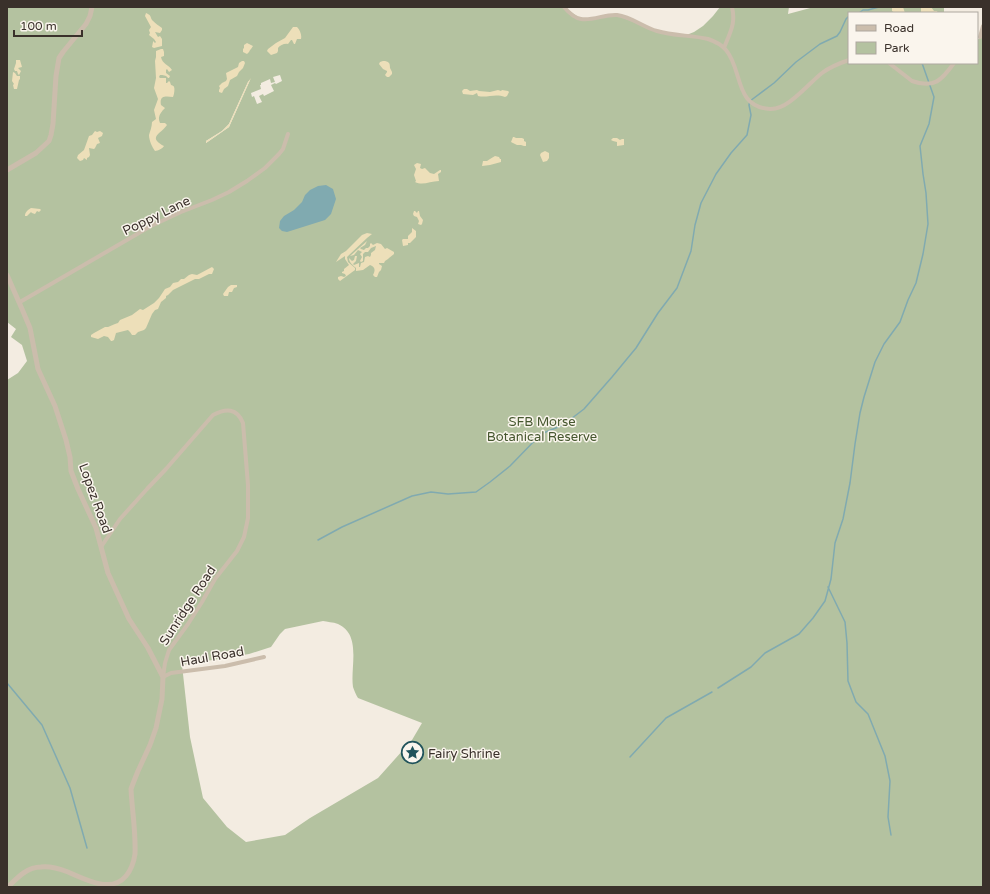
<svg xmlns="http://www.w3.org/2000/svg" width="990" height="894" font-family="'Varela Round',sans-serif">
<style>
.green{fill:#b4c2a0;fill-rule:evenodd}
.sand{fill:#eddfb9}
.water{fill:#80aab0}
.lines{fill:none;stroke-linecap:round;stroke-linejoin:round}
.stream{stroke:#80aab0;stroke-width:1.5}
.minor{stroke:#cbbdac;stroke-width:4}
.tertiary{stroke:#cbbdac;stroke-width:5}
.labels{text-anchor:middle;stroke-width:3;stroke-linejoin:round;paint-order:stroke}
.street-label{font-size:13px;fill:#3a312b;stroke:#faf5ed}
.park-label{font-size:13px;fill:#46572f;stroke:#faf5ed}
.poi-label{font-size:13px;fill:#3a312b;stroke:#faf5ed;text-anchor:start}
</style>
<rect width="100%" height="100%" fill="#f3ece1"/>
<path class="green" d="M7,7H564L581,19L616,15L652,29L684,36L694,32L703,26L713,16L720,7H789L788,14L814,7H944V13H849V63H977V40L983,36V887H7V380L18,373L27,361L22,345L11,337L16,329L7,322ZM280,75L282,81L276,84L275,83L271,85L274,91L264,96L263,94L259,96L262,102L257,104L254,96L252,97L251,93L261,89L260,85H261V83L270,79L271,83L275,82L273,77ZM250,80L229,127L206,143V141L222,131L229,124L248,82ZM323,621C327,622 333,622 338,624C362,635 350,667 353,687C354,690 356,695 358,698L422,723L412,740L378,778L310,818L285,835L246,842L227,827L203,798L190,737L182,665L249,654L271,647L280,634L285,629Z"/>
<path class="sand" d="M892,7H903L905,13H895L892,11Z
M921,7H931L934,11H937L938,13H921Z
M146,13C151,15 150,16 152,20C155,23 159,26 162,28V30L160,33L155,32L158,37L160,36L162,39V46L154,48L152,47L153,42V41L155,43L156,42L154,39L149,35L150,33L149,30L151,27L145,16Z
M293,27H297C300,30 302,35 301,39H297L295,44H294L292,40H291L288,44C285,43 280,45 278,48V51L277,53L271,55L267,51L268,49L276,43L285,38Z
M247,43L253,46L251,49L250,50L249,52L247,54L243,52V49L244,48V45Z
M161,49H163L164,52V56L161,57C162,64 169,65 172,70L169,72L167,69L166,70V73L170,76L169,78H168C166,75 163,75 160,75L159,77L160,78H166V83H167L169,81L170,82L171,85C172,85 174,86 174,87C175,89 174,95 173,97C166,96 159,95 161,105L165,108C161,112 157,117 160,123H165L167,125C161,134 147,137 164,146C163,148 158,151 155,151C152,147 149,140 149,135C150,131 152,127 152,122L156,119L154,110L158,99L154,88L156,78L155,61L156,57V51Z
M16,60H20L22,67L18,68L21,71L19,75L18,74L17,71H15L14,69L16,63Z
M242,61H244L245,63L243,68L239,72L237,76L230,80L228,86L224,89L222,93L219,92V90L220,88L219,86L222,83L226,81L227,79L226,73L238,67L239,63Z
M383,61C389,61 390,63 390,68L392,72V74L389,77H387L385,75L387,72V71L383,69L379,64L380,62Z
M13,72L15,73L17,76H20V79L19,80L17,89H14L13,85L14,84L12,81Z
M251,78L229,127L206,143V141L222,131L229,124L248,82Z
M464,89H467L470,91L477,90L479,91L490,92L498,90L501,91L502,90L508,91L509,92L507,96L505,97C495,93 488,98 478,96L477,93L473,95L463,94L462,91Z
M95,131L97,132L100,131L103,133L102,136L98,138L100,143L97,144L95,148L94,149L89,148L90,155L89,157L87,158V160L84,158L83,160L80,161L77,158L78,155L84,150L89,136L92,135Z
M513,137H514L516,138H522L524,139V141L526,142V146H524L521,145H517L511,142Z
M613,138H617L620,140L622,139H624V145L617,146V142L613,141L611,140Z
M545,151L549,153V158L547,161L543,162L540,155L541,153Z
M495,156L499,157L500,159H501V162L490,165L482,166L483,161H487L490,159Z
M417,163L421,164L420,168L422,169L425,168L430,173L434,174L440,170H441V172L438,174L439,181C430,181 423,186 415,182L416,181L414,175L416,169L414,165Z
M31,208L40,209L41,210L39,212L37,211L35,214L32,213L31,212L27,216H25C25,212 28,210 31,208Z
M414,211H415L417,213L418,211H419L420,216L423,220L422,224L421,225L418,224L419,221L417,217L414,216L413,214Z
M412,228L416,231V237L410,243H408V245L403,246L402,240L403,239H408V236L412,232Z
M367,233L372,234L367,238L347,257L348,262L355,268V270L340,281L338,279V277L341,276L344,277L346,276L345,274L342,273V272L344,271V269L349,265L345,259V256L336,262L341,254L346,251L362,235Z
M367,241L365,245L360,248L361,249L364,250L366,248H368L370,246V244L371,243L373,245L377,243L381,244L385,249L387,248L394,252V254L389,258L388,259L385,261L384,263H379V264L382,266L381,270L379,272L377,277H375L373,275C375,271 376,267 370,265L363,270L356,271V268C353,265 349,263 349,258L352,261L354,260L355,256H357L356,261L353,264L354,265L359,263V267H360L361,263L364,262L365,257L368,256L370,257L371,255V253L375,250L376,246L371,248L368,252H365L363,254V261L361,262L360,261L362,257L360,254L362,252L358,250L354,255L350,256Z
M212,267L214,269L212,274H209L199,279H195L173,290L168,295L166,296V298L161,302L158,309L155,310L152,314L146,328L144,330L138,332L135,335H132L130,332L128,330L116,333L114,340L112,341H111L108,337L104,336L98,339L91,337V335L94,333L105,327H108L115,324L118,323L120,320L132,315L140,309L143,310L154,303L159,298L165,289L170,287L173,283L178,282L181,279H184L189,275L192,274L197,275Z
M231,285H237V287L234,288L232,292H229L228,296H224L223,294L228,287Z"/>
<path class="water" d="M326,185L333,189L336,199L331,214L325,220L287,232L282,231L279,228L280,221L284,216L294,210L302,202L305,195L310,190L318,186Z"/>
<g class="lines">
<path class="stream" d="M859,13L863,10H868L879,7
M318,540L342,527L412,496L431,492L448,494L476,492L490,482L510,466L541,434L563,425L584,409L612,377L636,348L658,313L677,288L691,251L695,225L701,203L716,174L731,153L747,135L751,115L749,105L750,101L774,83L796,62L820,44L837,36L840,32L846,19L849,16
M828,587L845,622L847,643L848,681L856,702L868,714L885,756L890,781L888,817L891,835
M7,683L42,725L70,788L87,848
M718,688L751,667L765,653L799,634L813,618L825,601L831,579L835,543L843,519L850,483L855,444L860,413L864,397L875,362L884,344L900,322L908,300L916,283L923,254L928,224L926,193L923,174L920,146L929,124L934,97L922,63
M630,757L666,718L712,692"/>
<path class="minor" d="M564,7C569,13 574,18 581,19C593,21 605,14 617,15C632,17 643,27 657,31C673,36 691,35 708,39C714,41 722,45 726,50C743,70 734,107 770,109C788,110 808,84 822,73C830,67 840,63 849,60
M980,37L983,26
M724,48C730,32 736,24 732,7
M889,63L912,81C934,89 942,80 954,63
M20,302L151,226L181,212L212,200L229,192L247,181L265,168L279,154L283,149L288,134
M101,547L120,519L147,489L166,469L213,415C226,408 237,408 243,423L248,485V518L244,537L237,551L215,579L202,602L188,624L169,650L165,663L163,677
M163,677L171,673L225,666L264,657"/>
<path class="tertiary" d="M7,170L36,153L49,141L51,135L53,124L56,76L59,58L63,52L86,24L90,16L92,7
M7,275L22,309L30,328L38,369L55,406L66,440L70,457L71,471L78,489L96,528L108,573L129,619L148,648L163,677L162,699L156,728L150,745L138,771L134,781L131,789C132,810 136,832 135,854C134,861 131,870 126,876C111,894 85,879 68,872C60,869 49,866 41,867C27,867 17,878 8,887"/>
</g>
<defs>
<symbol id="sight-ring" viewBox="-11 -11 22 22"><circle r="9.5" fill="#faf5ed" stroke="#21535b" stroke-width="1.5"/><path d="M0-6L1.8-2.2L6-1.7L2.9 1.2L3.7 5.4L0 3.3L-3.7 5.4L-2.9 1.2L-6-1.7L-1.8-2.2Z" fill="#21535b"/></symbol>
</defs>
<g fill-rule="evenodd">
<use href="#sight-ring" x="400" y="740" width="25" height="25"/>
</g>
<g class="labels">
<g class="street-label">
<text transform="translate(156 215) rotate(-26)" y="5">Poppy Lane</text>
<text transform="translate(96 498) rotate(70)" y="5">Lopez Road</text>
<text transform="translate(187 605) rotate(-57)" y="5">Sunridge Road</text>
<text transform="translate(212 656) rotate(-10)" y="5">Haul Road</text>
</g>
<g class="park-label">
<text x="542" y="426">SFB Morse<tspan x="542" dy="15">Botanical Reserve</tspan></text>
</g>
<g class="poi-label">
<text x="428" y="758">Fairy Shrine</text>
</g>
</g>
<rect width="990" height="894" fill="none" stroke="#3a312b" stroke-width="16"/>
<rect x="848" y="12" width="130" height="52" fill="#faf5ed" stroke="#ada79f"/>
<rect x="856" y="25" width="20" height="6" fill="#cbbdac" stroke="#ada79f"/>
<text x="884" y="32" font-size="12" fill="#3a312b">Road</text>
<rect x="856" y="42" width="20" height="12" fill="#b4c2a0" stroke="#ada79f"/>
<text x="884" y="52" font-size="12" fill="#3a312b">Park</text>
<path d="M14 30v6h68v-6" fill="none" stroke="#3a312b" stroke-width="2"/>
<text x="20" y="30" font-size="12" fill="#3a312b" stroke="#faf5ed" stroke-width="3" paint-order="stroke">100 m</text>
</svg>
